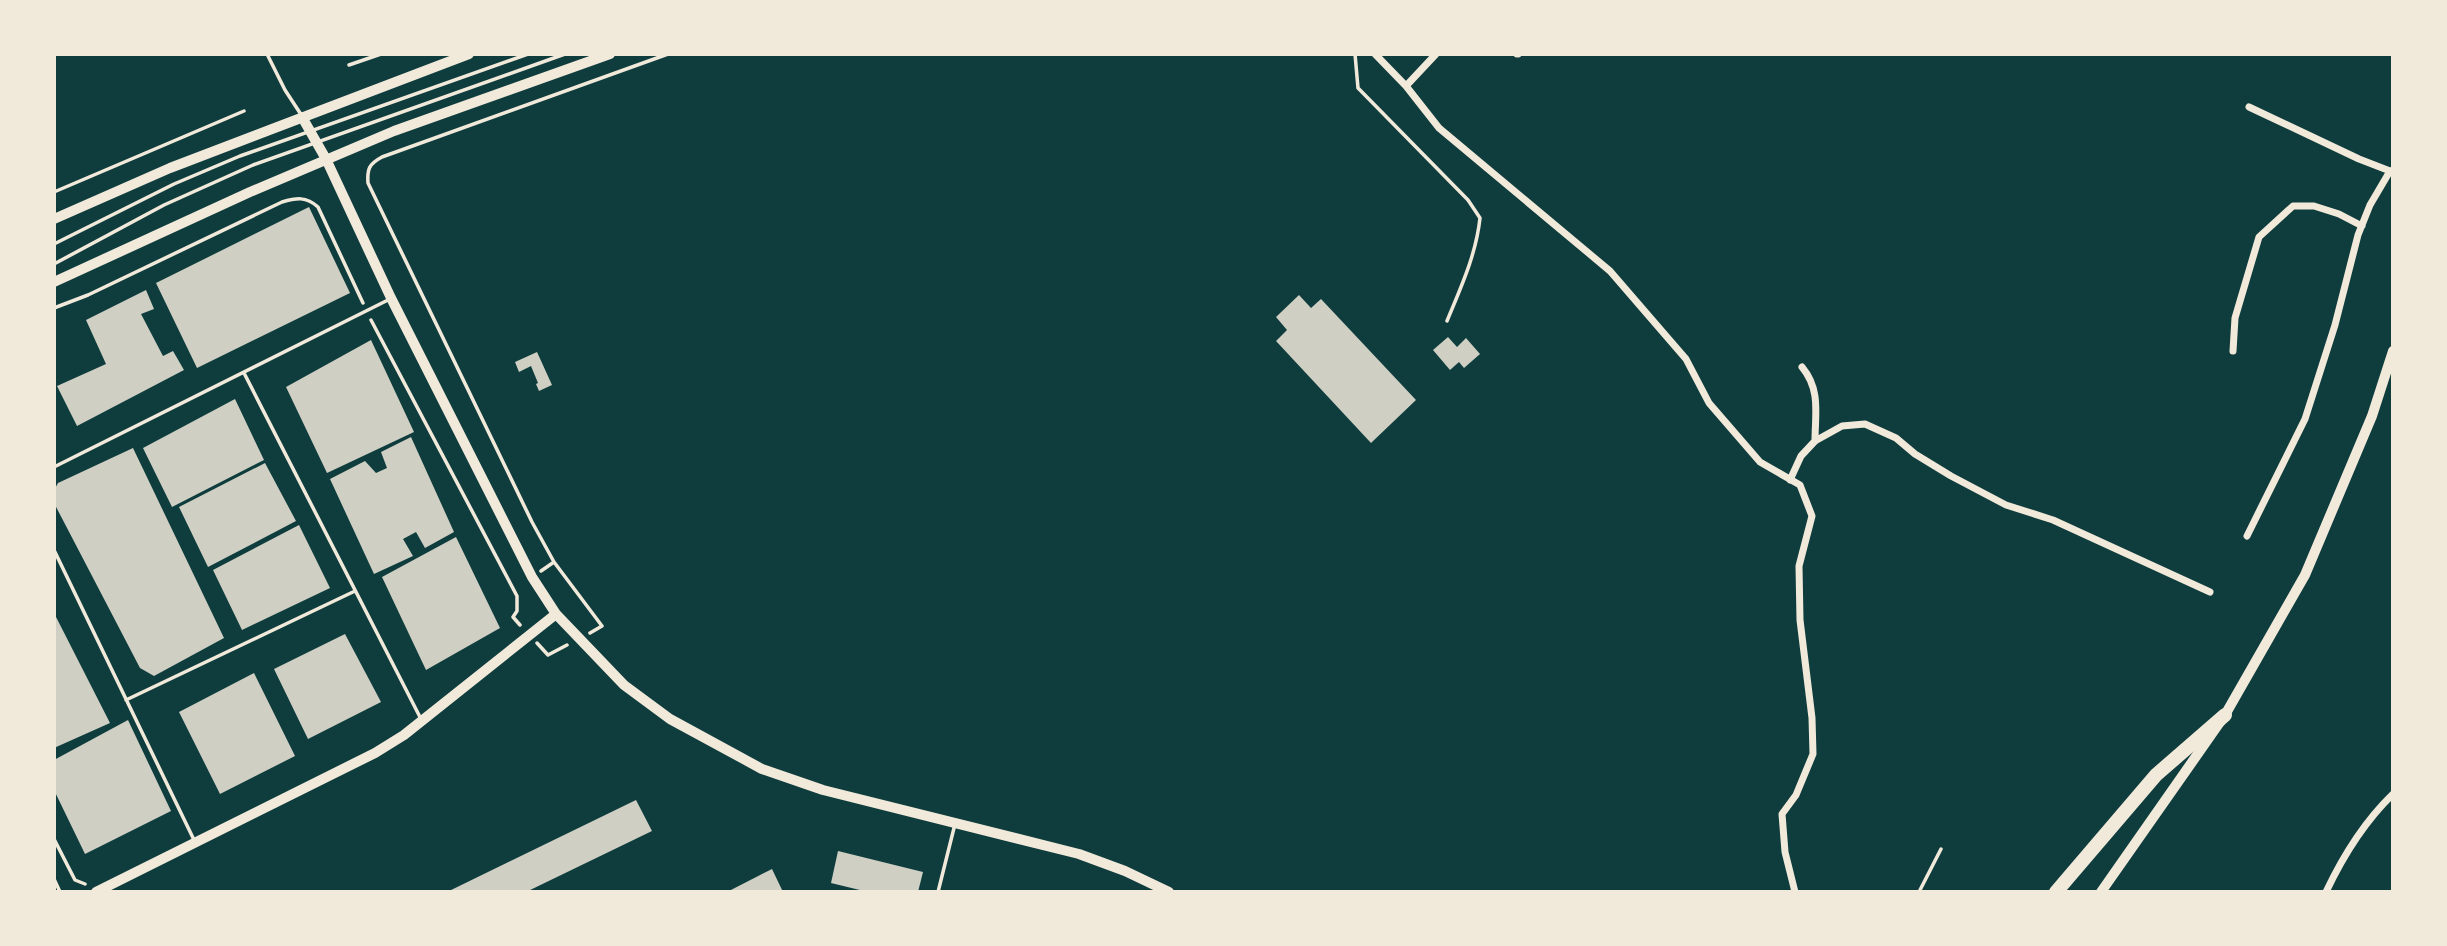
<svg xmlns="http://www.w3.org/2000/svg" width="2447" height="946" font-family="Overpass,sans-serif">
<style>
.building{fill:#cfcfc3}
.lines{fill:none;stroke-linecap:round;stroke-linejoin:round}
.path{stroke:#f1e9da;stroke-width:3.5}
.service{stroke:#f1e9da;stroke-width:3.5}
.minor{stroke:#f1e9da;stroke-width:7}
.tertiary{stroke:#f1e9da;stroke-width:10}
.secondary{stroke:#f1e9da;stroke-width:10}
.motorway{stroke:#f1e9da;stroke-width:14}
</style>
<rect width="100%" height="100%" fill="#0f3d3e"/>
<path class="building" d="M309,207L350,293L197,368L156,283Z
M146,290L154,309L141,314L163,356L173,351L184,370L77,426L57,386L106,364L86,320Z
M1299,295L1311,308L1321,299L1416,400L1371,443L1276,341L1287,330L1276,317Z
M1448,337L1457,347L1466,338L1480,354L1464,368L1459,362L1450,370L1433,350Z
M371,340L414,432L327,473L286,387Z
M537,352L552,385L539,391L536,384L538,383L531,366L519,372L515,362Z
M235,399L264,460L172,507L143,448Z
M411,437L454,532L425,548L416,532L403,539L413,556L374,574L330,479L365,461L376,473L387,468L381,452Z
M133,448L224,638L154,676L140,668L54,503V490L58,483Z
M265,463L296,521L208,567L179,507Z
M299,525L330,588L242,630L213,570Z
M456,537L500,628L426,670L382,577Z
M54,613L110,723L54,748Z
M345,634L381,702L308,739L274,669Z
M254,673L295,756L220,794L179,712Z
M128,720L171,811L85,854L54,790V760Z
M636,800L652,831L526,892H447Z
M838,851L923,872L918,892H868L831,883Z
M772,869L783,892H727Z"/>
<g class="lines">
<path class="path" d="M349,65L381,54
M54,192L244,111
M54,308L88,295L282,202C296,198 306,196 318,207L363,303
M371,320L517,596V611L513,617L520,625
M541,571L554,562
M590,633L602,626L554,562L532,522L368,183C367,169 369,164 382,157L668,54
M537,643L548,655L567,645
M54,839L75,880L85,884"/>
<path class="service" d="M267,54L285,90L302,116
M1355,54L1358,88L1468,200L1480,218C1476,255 1461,287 1447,321
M54,244L174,184L240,156L528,54
M54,264L164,205L253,165L565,54
M244,373L421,719
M54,467L390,299
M54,550L195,842
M126,700L355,591
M54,879L60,892
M938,892L955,824
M1919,892L1941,849"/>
<path class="minor" d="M1375,54L1406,86L1439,128L1610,271L1686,359L1709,403L1760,462L1800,485L1812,516L1799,566L1800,620L1812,718L1813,754L1796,795L1782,814L1785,852L1795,892
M1517,54H1518
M1406,86L1436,54
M2249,107L2359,159L2390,171
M2233,351L2235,318L2259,237L2293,206H2314L2339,214L2362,226
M1802,367C1821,390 1815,414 1815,441
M1790,480L1801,456L1815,441L1842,426L1865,424L1896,438L1915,454L1951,476L2006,505L2053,520L2210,592
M2247,536L2305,419L2335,325L2358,235L2370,205L2390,171L2393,170
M2326,892C2343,856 2364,822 2393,794"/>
<path class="tertiary" d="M302,117L326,159L391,298L532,577L556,614L624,685L670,719L762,769L823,790L1079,854L1125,871L1169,892
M54,219L170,168L469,54
M54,282L250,192L394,131L610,54
M96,892L375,753L404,735L556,614"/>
<path class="secondary" d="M2101,892L2225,715L2305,575L2372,416L2393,351"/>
<path class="motorway" d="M2056,892L2156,775L2225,715"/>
</g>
<rect width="2447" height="946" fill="none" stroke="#f1e9da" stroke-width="112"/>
</svg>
